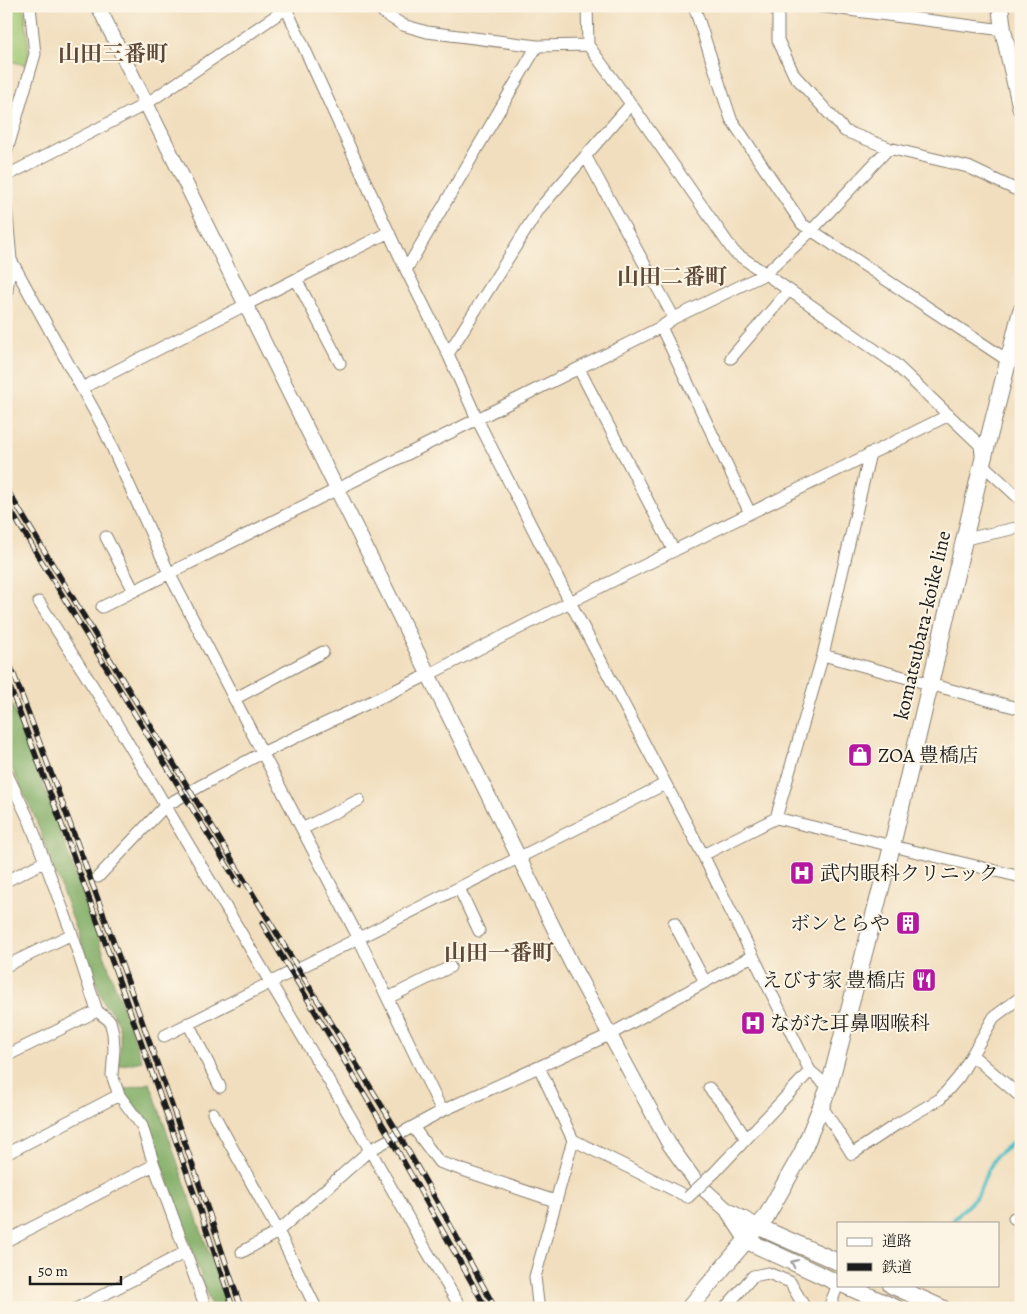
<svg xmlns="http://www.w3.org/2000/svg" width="1027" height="1314" font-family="Alegreya,'Noto Serif JP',serif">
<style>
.green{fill:#9fc772;stroke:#5e7247}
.forest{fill:#7fac64;stroke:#4e6440}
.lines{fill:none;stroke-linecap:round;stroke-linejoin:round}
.stream{stroke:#4dbcc3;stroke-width:4}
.minor-casing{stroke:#867d6d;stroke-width:13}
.tertiary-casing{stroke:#867d6d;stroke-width:16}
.secondary-casing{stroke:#867d6d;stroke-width:18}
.minor{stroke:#fff;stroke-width:11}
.tertiary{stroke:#fff;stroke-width:14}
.secondary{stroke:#fff;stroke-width:16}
.rail-casing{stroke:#1c1c1c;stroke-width:5.5}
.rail{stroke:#fcf5e5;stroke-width:4;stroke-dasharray:11;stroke-linecap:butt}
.minor-bridge-casing{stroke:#867d6d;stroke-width:13;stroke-linecap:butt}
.minor-bridge{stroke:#fff;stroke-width:11}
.oneway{stroke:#999}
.labels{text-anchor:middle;stroke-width:4;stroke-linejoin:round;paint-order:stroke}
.street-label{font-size:20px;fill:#1c1c1c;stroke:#fcf5e5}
.poi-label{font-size:20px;fill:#1c1c1c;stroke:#fcf5e5;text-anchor:start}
.quarter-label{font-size:22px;font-weight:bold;fill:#5e4836;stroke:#fcf5e5}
</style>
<rect width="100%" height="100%" fill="#fcf5e5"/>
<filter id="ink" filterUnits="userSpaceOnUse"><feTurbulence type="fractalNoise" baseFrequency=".02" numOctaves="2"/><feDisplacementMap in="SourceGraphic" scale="10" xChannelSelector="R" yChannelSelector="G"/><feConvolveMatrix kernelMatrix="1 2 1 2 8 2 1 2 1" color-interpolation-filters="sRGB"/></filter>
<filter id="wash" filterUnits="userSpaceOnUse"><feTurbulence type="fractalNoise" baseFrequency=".0096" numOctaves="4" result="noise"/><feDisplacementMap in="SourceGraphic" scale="20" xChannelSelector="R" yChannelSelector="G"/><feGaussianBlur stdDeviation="1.12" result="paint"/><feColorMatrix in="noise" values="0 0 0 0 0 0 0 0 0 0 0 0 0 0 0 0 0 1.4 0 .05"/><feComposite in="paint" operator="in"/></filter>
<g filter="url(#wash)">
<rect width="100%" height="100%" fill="#f1debe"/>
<path class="green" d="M6,6H24L29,52L26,65L9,61L6,67Z"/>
<path class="forest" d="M6,689L49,800L142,1061L118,1066C121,1044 124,1020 105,1006L34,815L6,756Z
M150,1083L228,1308H212L148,1123L122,1090Z"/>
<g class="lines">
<path class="stream" d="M952,1223L955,1218L978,1195L987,1172L997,1155L1021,1136
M905,1308L912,1299"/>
</g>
</g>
<g filter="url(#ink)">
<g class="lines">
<defs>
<path id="minor" d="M285,6L406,270L448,354L477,419L570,602L703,855L810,1071L829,1087
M378,6L385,14L403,25L427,32L537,46L588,45
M587,6L588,45L631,104L734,252L894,363L980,445L982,464L1021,500
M694,6L731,119L802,224L1007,360
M778,6V40L794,75L845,131L889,148L968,167L1021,192
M818,6L1003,30
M6,154L35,54L30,6
M586,157L674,318
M6,176L146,104L290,6
M6,205L11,260L6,298
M11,260L102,425L169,573L358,937L442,1111
M406,270L537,46
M296,279L340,363
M661,327L750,513
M448,354L539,209L631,104
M731,358L789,290
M579,369L674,551
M82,388L389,232
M106,537L134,591
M965,539L1021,527
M39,602L115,721L370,1150L425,1248L461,1308
M102,607L661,327L674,318L765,274L811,231L889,148
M823,655L1021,709
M234,699L323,652
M6,772L30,822L72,934L97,1011L110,1021L113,1033L114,1049L112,1075L119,1095L142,1126L154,1165L206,1308
M776,818L1021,877
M302,829L359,800
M703,855L776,818L823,655L870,453
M98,877L165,806L202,785L262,753L428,675L570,602L949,415
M6,881L44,862
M459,888L479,931
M674,923L705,982
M6,966L72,934
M388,998L450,967
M188,1023L220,1087
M164,1036L665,784
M972,1055L1021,1097
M6,1056L97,1011
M539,1067L573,1140
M709,1088L727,1109L746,1139
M821,1105L852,1154L897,1124L940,1099L959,1077L994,1017L1021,997
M213,1113L278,1231L316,1308
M413,1127L439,1162L555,1201
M6,1154L119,1095
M715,1172L810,1071
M1014,1218L1021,1222
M6,1241L154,1165
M242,1252L276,1233L370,1150L442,1111L609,1035L752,956
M78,1308L186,1252
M540,1308L538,1303L535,1277L573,1140L688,1197
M725,1308L753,1276L768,1273L790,1282L805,1308
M829,1308L838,1284"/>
<path id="tertiary" d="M98,6L571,963L669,1144L697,1183L726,1209L759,1227
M728,1212L747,1241"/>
<path id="secondary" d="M1000,6L1003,30L1021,109
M759,1227L838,1262
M747,1241L838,1283
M844,1285L896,1308
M891,1285L942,1308
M689,1308L766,1217L802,1153L829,1087L890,854L982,464L1021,311"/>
</defs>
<use href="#minor" class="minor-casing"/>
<use href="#tertiary" class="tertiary-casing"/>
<use href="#secondary" class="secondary-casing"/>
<use href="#minor" class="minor"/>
<use href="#tertiary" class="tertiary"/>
<use href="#secondary" class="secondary"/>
<defs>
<path id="rail" d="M6,488L394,1126L448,1221L495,1308
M6,503L239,885
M6,654C89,871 168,1088 241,1308
M6,677C86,886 162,1096 233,1308
M262,923L387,1132L486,1308"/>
</defs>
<use href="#rail" class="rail-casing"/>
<use href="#rail" class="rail"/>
<defs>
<path id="minor-bridge" d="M688,1197L715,1172"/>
</defs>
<use href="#minor-bridge" class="minor-bridge-casing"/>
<use href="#minor-bridge" class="minor-bridge"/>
</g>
<defs><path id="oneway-chevron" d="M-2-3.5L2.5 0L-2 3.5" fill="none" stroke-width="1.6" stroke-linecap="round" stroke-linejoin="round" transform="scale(1.25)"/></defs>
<use class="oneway" href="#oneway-chevron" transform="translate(794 1263) rotate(-155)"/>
</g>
<defs>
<symbol id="shop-square" viewBox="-11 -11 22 22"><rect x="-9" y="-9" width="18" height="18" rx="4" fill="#b5179e" stroke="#fcf5e5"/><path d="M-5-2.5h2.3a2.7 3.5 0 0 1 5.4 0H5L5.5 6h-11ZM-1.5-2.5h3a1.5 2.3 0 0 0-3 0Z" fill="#fff"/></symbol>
<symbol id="hospital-square" viewBox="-11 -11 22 22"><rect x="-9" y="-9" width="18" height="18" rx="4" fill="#b5179e" stroke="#fcf5e5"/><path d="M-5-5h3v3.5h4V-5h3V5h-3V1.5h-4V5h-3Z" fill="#fff"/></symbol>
<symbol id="building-square" viewBox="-11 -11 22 22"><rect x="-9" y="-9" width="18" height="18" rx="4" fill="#b5179e" stroke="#fcf5e5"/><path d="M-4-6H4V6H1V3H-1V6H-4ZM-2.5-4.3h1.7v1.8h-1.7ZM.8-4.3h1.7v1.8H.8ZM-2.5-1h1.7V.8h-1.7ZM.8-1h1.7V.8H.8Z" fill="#fff"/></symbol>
<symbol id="restaurant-square" viewBox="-11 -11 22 22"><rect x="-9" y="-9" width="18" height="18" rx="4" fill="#b5179e" stroke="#fcf5e5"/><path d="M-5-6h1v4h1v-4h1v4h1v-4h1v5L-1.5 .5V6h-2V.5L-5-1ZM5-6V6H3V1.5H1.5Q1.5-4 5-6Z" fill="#fff"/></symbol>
</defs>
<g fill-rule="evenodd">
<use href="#shop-square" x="846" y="741" width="28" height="28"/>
<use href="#hospital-square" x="788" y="859" width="28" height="28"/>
<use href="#building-square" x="894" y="909" width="28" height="28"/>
<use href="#restaurant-square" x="910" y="966" width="28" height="28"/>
<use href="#hospital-square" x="739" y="1009" width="28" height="28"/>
</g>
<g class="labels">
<g class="street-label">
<text transform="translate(922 625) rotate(-77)" y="7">komatsubara-koike line</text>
</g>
<g class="poi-label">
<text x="878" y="762">ZOA 豊橋店</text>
<text x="820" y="880">武内眼科クリニック</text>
<text x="890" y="930" text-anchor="end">ボンとらや</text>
<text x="906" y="987" text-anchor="end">えびす家 豊橋店</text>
<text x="770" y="1030">ながた耳鼻咽喉科</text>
</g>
<g class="quarter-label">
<text x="113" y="61">山田三番町</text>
<text x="672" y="284">山田二番町</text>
<text x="499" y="960">山田一番町</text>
</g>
</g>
<rect width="1027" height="1314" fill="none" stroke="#fcf5e5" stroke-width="25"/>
<rect x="837" y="1222" width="162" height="65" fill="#fcf5e5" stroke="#a29e95"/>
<rect x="847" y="1238" width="25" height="8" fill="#ffffff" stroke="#a29e95"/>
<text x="882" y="1246" font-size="15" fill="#1c1c1c">道路</text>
<rect x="847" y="1263" width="25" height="8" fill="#1c1c1c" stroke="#a29e95"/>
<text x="882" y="1272" font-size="15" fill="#1c1c1c">鉄道</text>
<path d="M30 1276v8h91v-8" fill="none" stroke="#1c1c1c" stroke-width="2.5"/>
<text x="38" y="1276" font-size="15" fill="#1c1c1c" stroke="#fcf5e5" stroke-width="4" paint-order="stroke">50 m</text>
</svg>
